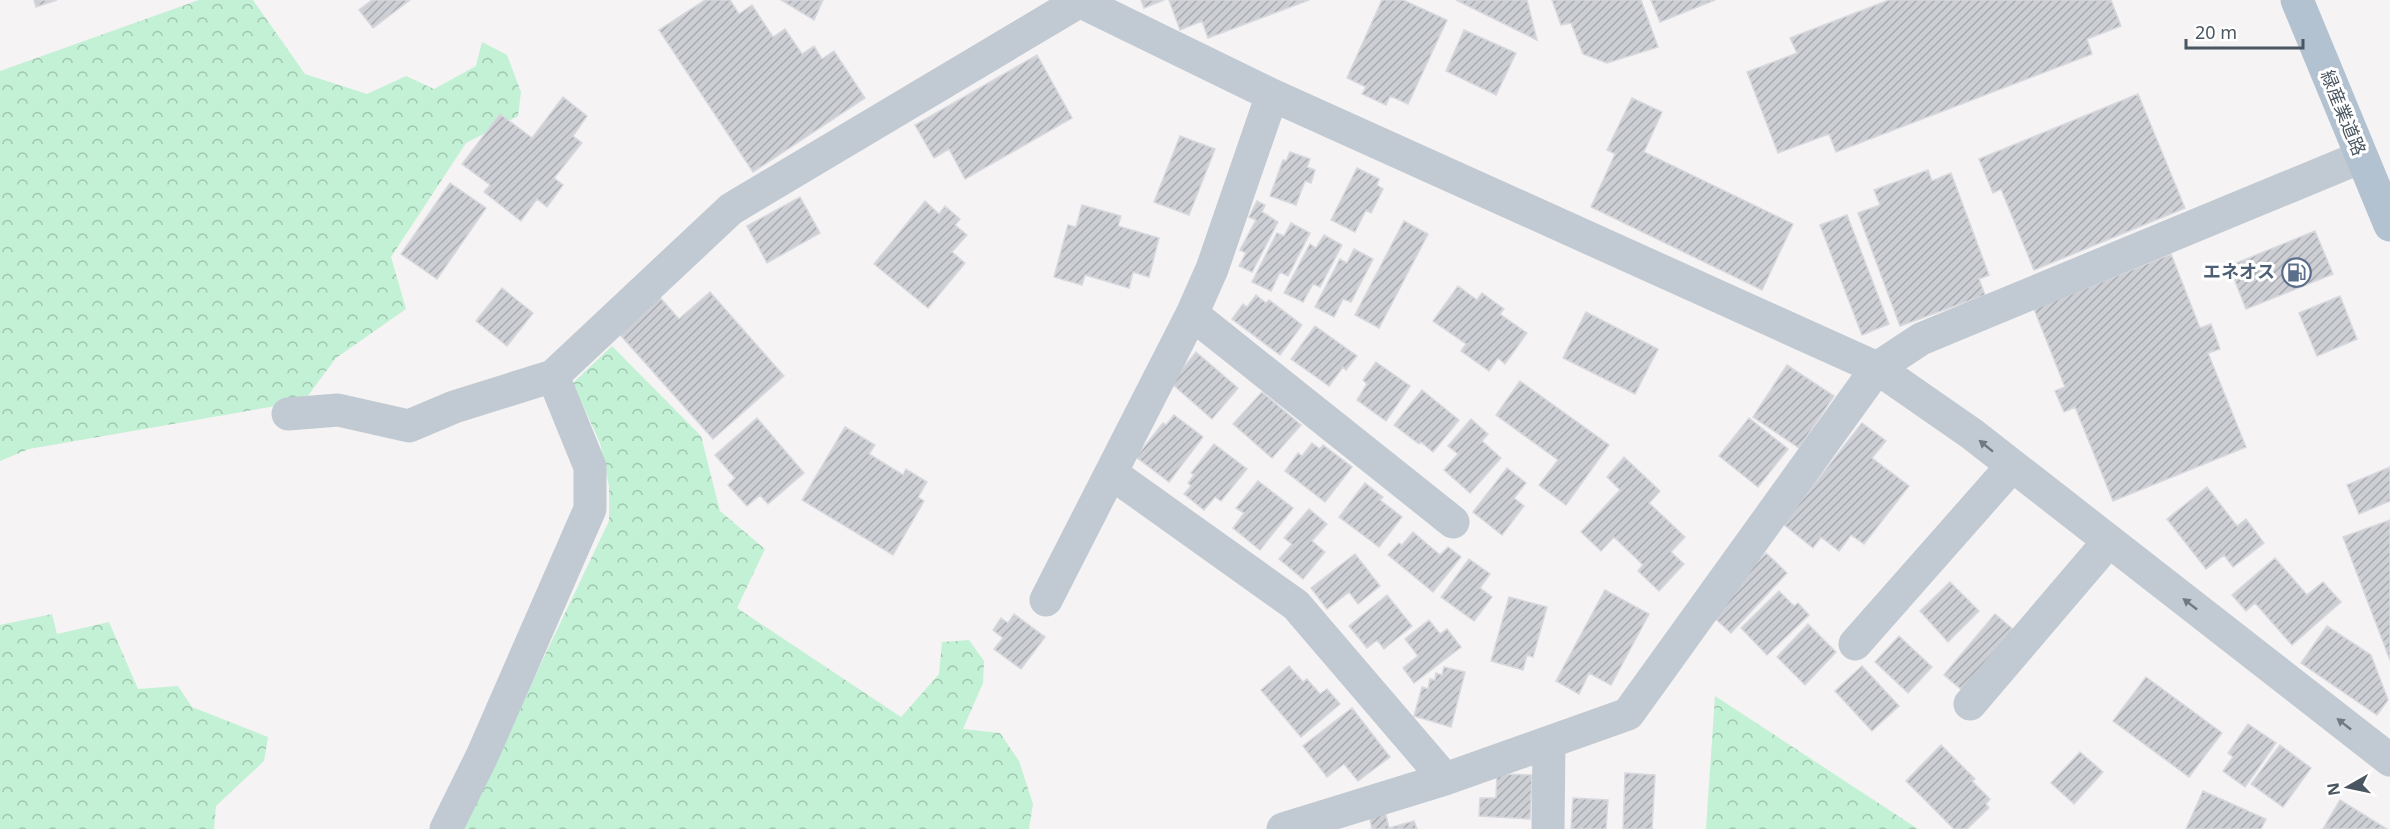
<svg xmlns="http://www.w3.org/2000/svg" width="2390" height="829" font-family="'Noto Sans','Noto Sans JP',sans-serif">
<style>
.forest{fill:url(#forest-crowns)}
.building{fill:url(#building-hatch);stroke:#d7d9de;stroke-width:1.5}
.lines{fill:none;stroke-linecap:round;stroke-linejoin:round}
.minor{stroke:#c1cad2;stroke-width:33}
.major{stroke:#b3c2d1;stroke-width:33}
.oneway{fill:#6e7983}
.labels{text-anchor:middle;stroke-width:6;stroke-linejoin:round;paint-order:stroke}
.street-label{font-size:18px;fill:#4a5661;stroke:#fff}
.service-label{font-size:18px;font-weight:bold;fill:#4e5e75;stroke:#fff;text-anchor:end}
</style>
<defs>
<pattern id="forest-crowns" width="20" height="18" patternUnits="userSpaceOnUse" patternTransform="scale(1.5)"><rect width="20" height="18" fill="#c3f1d5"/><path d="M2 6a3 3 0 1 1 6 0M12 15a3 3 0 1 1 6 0" fill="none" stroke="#a0c6b0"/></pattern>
<pattern id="building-hatch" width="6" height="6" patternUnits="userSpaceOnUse" patternTransform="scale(1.5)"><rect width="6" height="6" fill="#cdcfd5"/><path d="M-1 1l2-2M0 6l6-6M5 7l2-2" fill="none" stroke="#a8abb0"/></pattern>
</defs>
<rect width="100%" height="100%" fill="#f5f3f3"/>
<path class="forest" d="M199,0H253L305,74L367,94L406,76L434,89L476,66L482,42L507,55L521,92L518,116L466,143L391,257L406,309L336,358L304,401L29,449L0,461V71Z
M612,346L701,436L720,511L765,549L737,608L901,717L939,674L942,642L969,640L984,661L983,683L963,729L1000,733L1019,761L1033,804L1029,829H462L609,521V486L600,443L573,383Z
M52,614L57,634L109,622L138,689L178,686L192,707L268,737L264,761L216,806L214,829H0V625Z
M1715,696L1918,829H1706Z"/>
<path class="building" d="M34,0H57L36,7Z
M372,0H410L373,28L359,10Z
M705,0H730L739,14L752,5L773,37L785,29L802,54L814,46L822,59L834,51L865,98L753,172L659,30Z
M781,0H823L814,20Z
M1141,0H1164L1144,8Z
M1169,0H1309L1208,38L1202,21L1180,30Z
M1382,0H1403L1447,20L1408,104L1390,96L1386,105L1362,94L1366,87L1347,78Z
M1456,0H1527L1537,40Z
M1552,0H1641L1658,47L1607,63L1583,54L1571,23L1561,25Z
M1651,0H1715L1660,22Z
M1889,0H2111L2121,26L2087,39L2092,54L1836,152L1829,134L1778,153L1747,72L1797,53L1790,38Z
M1464,30L1516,53L1496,95L1446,71Z
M1037,55L1072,118L965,179L949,149L934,158L915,125Z
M2138,94L2185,208L2034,270L2001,189L1993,193L1979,159Z
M563,97L587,116L573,136L582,143L554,178L563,185L547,207L537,199L521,221L484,192L490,185L462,164L500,114L532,138Z
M1632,98L1662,112L1644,152L1793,224L1762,290L1591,207L1615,154L1607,150Z
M1180,136L1215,149L1189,215L1154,202Z
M1290,152L1310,159L1307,167L1315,170L1311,183L1305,181L1296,205L1270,196L1283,160L1286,161Z
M1357,168L1379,179L1377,185L1383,189L1371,213L1366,210L1355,232L1331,220Z
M1928,170L1932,181L1951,173L1989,275L1979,279L1985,295L1900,326L1858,213L1880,205L1874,190Z
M450,183L486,208L437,279L401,254Z
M800,197L820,233L767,263L747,226Z
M925,201L939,214L945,206L960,219L955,225L967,235L952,252L965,263L928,308L874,264Z
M1257,201L1265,205L1262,212L1278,222L1252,272L1239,266L1246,253L1240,250L1256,220L1249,217Z
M1082,205L1121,216L1118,226L1159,238L1149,277L1133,272L1129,288L1085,275L1082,285L1054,277L1068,225L1076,227Z
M1847,215L1889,324L1862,335L1820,225Z
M1404,221L1428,234L1379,328L1355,315Z
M1291,223L1310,233L1288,276L1280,272L1271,291L1252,282L1277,233L1284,236Z
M2315,231L2333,274L2246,309L2229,266Z
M1324,235L1342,245L1320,287L1313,284L1303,302L1284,293L1310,244L1316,248Z
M1354,249L1373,259L1351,302L1343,299L1334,317L1315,307L1340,259L1347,263Z
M2171,254L2200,328L2211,324L2220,349L2208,353L2246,447L2113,501L2075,407L2064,412L2055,391L2065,387L2034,309Z
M1458,286L1477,300L1482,293L1504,309L1500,314L1527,333L1505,364L1498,358L1489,371L1461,351L1466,344L1433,321Z
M502,288L533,313L507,346L476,321Z
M710,292L784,376L713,439L615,329L656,293L679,319Z
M1256,295L1266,303L1269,300L1302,325L1280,355L1232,319L1243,304L1247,307Z
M2340,296L2357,339L2317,356L2299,313Z
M1586,312L1658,349L1635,394L1563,358Z
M1315,326L1357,356L1346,370L1343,367L1329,386L1291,359Z
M1196,352L1238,388L1212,419L1171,383Z
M1376,362L1410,386L1386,421L1357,400L1367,384L1363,380Z
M1787,365L1834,396L1799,448L1753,417Z
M1520,381L1609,445L1566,505L1539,485L1558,460L1496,415Z
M1422,390L1459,420L1433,452L1421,442L1419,444L1394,425Z
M1262,392L1301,425L1272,458L1233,424Z
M1174,415L1203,437L1169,482L1136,457L1163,423L1166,425Z
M757,418L804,473L768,504L760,495L747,506L728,485L735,478L715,455Z
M1749,418L1788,449L1758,487L1719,456Z
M1471,419L1488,434L1482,441L1501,458L1470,493L1444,470L1458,454L1448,446Z
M1862,423L1886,441L1872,458L1909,486L1864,544L1851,535L1839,551L1821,537L1813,548L1783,524Z
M845,427L875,445L869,454L903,475L906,469L927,482L918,497L924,501L893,555L802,500Z
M1312,443L1320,449L1323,445L1352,467L1325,502L1285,471L1298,453L1302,456Z
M1214,444L1247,469L1221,501L1215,497L1204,510L1184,494L1191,486L1188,483L1194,475L1191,473Z
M1624,457L1660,491L1649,503L1685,537L1671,552L1684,564L1659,591L1638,571L1643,565L1614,537L1601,551L1581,532L1620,490L1607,477Z
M2390,467V501L2359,514L2347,485Z
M1507,468L1526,483L1514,498L1524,506L1502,535L1473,512Z
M1258,481L1293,508L1260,550L1233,528L1244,513L1236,508Z
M1365,483L1383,497L1380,500L1402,517L1379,547L1339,517Z
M2207,487L2237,526L2246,519L2264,543L2233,567L2224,555L2206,569L2167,519Z
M1309,509L1327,524L1312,541L1325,552L1303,579L1279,559L1292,544L1284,538Z
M2390,520V660L2343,537Z
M1413,532L1440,555L1448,547L1461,557L1433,592L1388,555L1399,543L1402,545Z
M1766,553L1787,573L1731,633L1709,613Z
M1355,554L1380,586L1358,604L1349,592L1327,609L1311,588Z
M2275,558L2307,595L2323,582L2341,602L2292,645L2255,603L2246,611L2232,595Z
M1469,559L1490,574L1480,588L1492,597L1474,621L1441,597Z
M1950,582L1979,611L1948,642L1920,611Z
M1605,590L1649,614L1611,685L1589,673L1579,694L1556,681Z
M1779,591L1794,606L1798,603L1809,615L1767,655L1741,628Z
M1387,595L1412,626L1384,649L1377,640L1367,648L1349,626Z
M1509,597L1547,607L1533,657L1527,655L1523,670L1491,661Z
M1014,614L1045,637L1021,669L994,649L1003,638L993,630L1001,618L1008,623Z
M1995,614L2014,630L1963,691L1944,675Z
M1429,620L1440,634L1447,629L1461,647L1414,683L1403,668L1418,656L1405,639Z
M1808,624L1836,652L1805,685L1777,657Z
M2327,626L2371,655L2388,700L2377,715L2301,663Z
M1899,636L1932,667L1908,693L1875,662Z
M1289,666L1303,682L1307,679L1320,694L1327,689L1340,704L1301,737L1261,690Z
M1862,666L1899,706L1872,731L1835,691Z
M1444,667L1465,672L1451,727L1414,716L1422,687L1428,689L1430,679L1435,680L1436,673L1442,675Z
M2146,677L2222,733L2189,777L2113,721Z
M1352,708L1390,757L1358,781L1344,764L1327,777L1303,746Z
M2248,724L2276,743L2245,787L2223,771L2233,757L2228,753Z
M1941,745L1975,779L1972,781L1990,799L1986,804L1989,808L1967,829H1954L1906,781Z
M2280,745L2311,768L2283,807L2251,784Z
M2080,752L2103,772L2074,804L2051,783Z
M1625,773L1655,775L1652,829H1623Z
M1497,774L1532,775L1530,819L1479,816L1480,798H1496Z
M2203,791L2266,819L2261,829H2186Z
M1573,798L1608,800L1606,829H1571Z
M2340,800L2387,829H2323Z
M1385,811L1389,828L1414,821L1417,829H1372L1369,815Z"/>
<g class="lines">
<path class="minor" d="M1077,0L1272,95L1877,368L1972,434L2390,760
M1192,314L1453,522
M288,414L338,410L409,426L454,407L553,376
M1111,473L1296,605L1445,779
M1046,600L1192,314L1212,269L1272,95
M1855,644L2012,466
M1970,704L2109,541
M446,829L482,756L590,509V467L553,376L731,209L1080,1
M1283,829L1445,779L1628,714L1877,368L1921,339L2361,157
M1548,829L1549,743"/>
<path class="major" d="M2297,0L2390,225"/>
</g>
<defs><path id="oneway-solid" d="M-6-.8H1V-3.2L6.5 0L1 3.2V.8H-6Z" transform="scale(1.5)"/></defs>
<g class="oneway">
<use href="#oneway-solid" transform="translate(1986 446) rotate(-141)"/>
<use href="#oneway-solid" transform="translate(2190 604) rotate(-142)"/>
<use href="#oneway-solid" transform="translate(2344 724) rotate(-142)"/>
</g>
<defs>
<symbol id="fuel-ring" viewBox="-11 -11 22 22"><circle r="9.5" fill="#fff" stroke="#5c6f8a" stroke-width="1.5"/><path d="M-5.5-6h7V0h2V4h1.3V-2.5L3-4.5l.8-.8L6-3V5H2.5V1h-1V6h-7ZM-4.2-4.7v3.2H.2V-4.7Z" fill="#5c6f8a"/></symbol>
</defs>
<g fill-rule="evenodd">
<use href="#fuel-ring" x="2280" y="256" width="33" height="33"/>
</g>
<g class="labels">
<g class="street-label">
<text transform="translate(2343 113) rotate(68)" y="6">緑産業道路</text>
</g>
<g class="service-label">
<text x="2275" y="278">エネオス</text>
</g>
</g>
<g transform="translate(2348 787) rotate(261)" stroke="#ffffff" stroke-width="4.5" paint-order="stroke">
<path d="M0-4.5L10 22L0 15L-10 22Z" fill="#4a5661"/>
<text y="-9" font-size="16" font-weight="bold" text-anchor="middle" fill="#4a5661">N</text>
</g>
<path d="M2186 39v9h117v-9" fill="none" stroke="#4a5661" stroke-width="3"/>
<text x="2195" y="39" font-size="18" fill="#4a5661" stroke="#ffffff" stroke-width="4.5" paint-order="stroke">20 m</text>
</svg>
